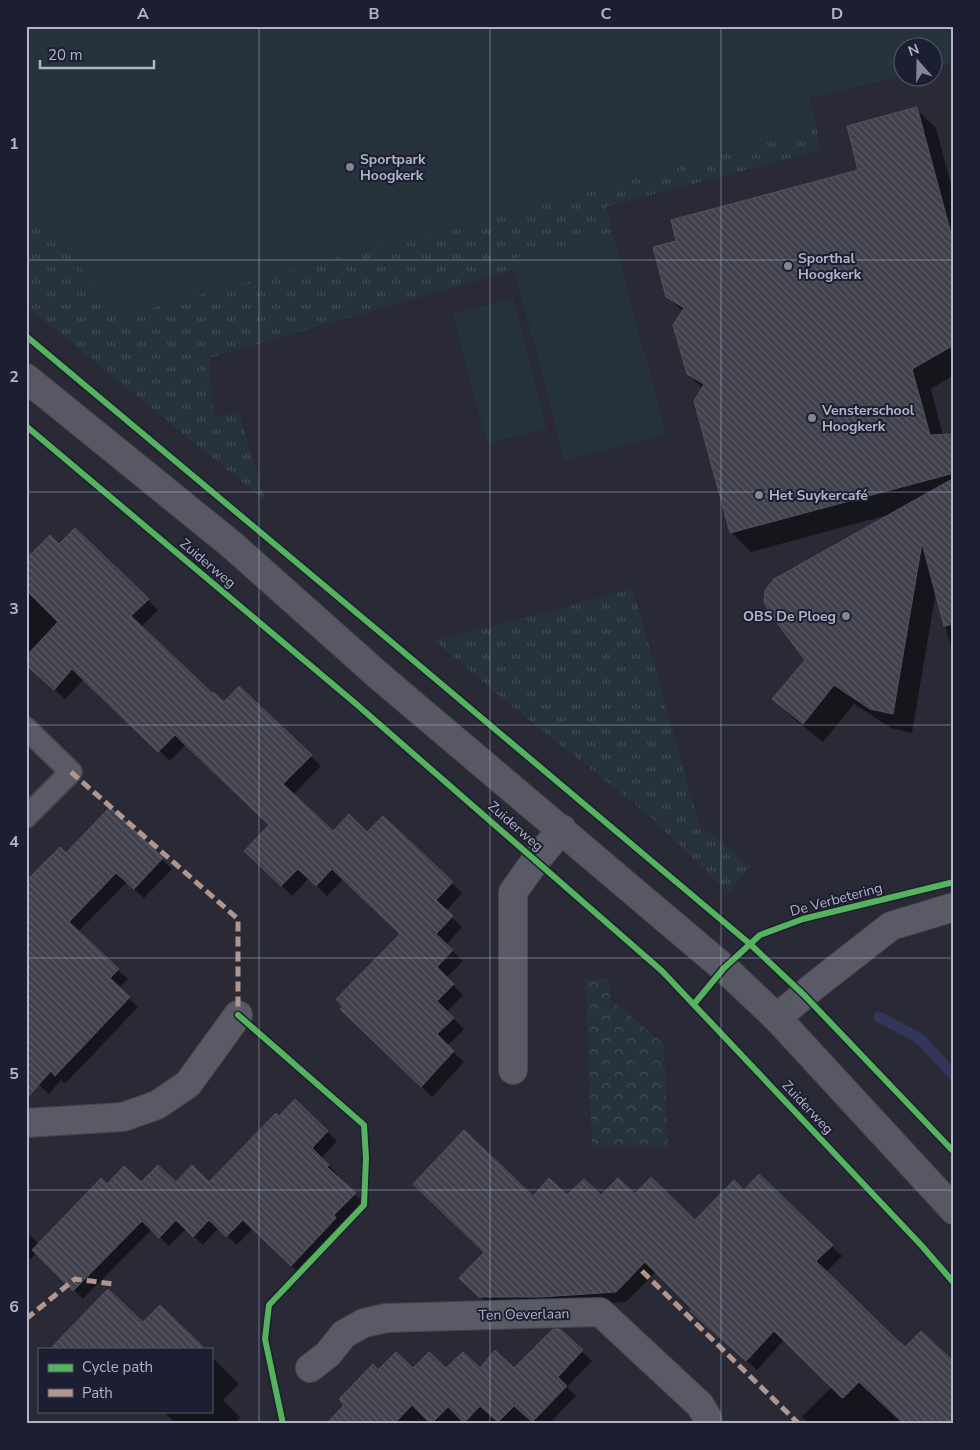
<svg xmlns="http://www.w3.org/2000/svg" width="980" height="1450" font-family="'Nunito Sans',sans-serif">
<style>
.grass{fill:url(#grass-tufts)}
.forest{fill:url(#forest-crowns)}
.pitch{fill:#26323c}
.shadow{fill:#0007}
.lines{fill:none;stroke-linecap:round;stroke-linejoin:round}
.stream{stroke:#33365b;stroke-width:11}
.building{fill:url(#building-back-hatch);stroke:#51525e}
.lane-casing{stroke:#45464f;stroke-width:24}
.street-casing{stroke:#45464f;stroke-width:30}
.secondary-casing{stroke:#45464f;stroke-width:30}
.lane{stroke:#595a65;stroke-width:21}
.street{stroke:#595a65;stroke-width:28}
.secondary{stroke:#575863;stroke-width:28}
.quiet{stroke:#b2968c;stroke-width:5;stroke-dasharray:10 5;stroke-linecap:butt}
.cycleway-casing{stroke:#1c1e31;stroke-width:9}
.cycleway{stroke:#56b35d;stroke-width:6}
.grid{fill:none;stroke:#b3b4c8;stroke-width:1;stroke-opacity:0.55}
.poi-dot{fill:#838495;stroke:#1c1e31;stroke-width:2}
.labels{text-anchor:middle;stroke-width:4;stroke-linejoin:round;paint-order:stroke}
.poi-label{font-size:14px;font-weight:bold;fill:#b3b4c8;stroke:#1c1e31;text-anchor:start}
.street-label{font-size:14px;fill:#b3b4c8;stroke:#1c1e31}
.neatline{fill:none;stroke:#b3b4c8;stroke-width:2}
.grid-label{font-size:16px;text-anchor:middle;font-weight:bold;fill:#b3b4c8}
</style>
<defs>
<pattern id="grass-tufts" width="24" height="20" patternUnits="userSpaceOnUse" patternTransform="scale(1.25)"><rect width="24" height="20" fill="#26323c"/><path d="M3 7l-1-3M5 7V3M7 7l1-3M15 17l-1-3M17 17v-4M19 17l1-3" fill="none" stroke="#434d57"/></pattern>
<pattern id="forest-crowns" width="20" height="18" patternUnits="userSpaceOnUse" patternTransform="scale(1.25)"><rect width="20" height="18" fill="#26323c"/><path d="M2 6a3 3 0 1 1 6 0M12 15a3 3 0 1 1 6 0" fill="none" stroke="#434d57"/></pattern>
<pattern id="building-back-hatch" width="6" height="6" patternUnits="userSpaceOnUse" patternTransform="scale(1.25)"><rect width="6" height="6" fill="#40414c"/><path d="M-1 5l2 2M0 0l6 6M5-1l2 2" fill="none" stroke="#595a64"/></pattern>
</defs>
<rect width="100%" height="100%" fill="#292a36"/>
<path class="grass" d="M26,26H954V42L902,48L805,77L821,150L606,207L615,241L209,358L214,417L239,413L266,501L26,306Z
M633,589L699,824L750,867L729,893L645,812L509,704L435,641Z"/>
<path class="forest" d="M609,978L610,999L664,1044L668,1147L592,1148L585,979Z"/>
<path class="pitch" d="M26,26H954V63L933,69L932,48H902V76L805,99L812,129L122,316L26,204Z
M613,233L666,435L564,461L512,259Z
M513,298L547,428L487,444L453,314Z"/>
<path class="shadow" d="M916,109L936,128L954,196V375L931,389L943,436L954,435V658L936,591L912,733L891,728L854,704L823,742L793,718L774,699L806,660L891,514L751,552L732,533L696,402L703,389L688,374L683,312L667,296L678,242L860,171Z
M75,529L158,610L141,627L212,695L224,704L311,756L321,766L293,795L333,833L367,834L452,883L462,893L446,911L462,927L446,945L463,961L446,978L463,995L447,1012L464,1029L447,1046L464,1062L432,1097L342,1009L401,934L343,879L327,896L309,878L292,896L246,851L271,826L186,744L170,761L84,679L65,699L26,662V561L59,545Z
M110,809L172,869L144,898L127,882L78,932L128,979L119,988L138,1007L65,1084L61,1080L49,1094L26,1073L66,854Z
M295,1101L337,1141L321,1158L338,1175L336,1177L364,1203L342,1226L345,1228L301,1275L253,1228L237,1245L219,1228L203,1245L186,1229L169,1246L152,1229L83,1299L37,1253L26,1263V1232L39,1244L107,1185L209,1183Z
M759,1175L842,1256L826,1272L954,1424H809L802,1417L832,1387L784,1340L757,1370L702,1321L694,1309L656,1272L626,1302L551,1306H490L460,1277L533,1198L635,1196L695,1222L744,1192Z
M560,1330L592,1361L567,1387L576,1396L549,1424H330L378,1372L514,1370Z
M211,1356L239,1384L223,1400L240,1417L234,1424H176L163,1411H211Z"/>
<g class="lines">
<path class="stream" d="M879,1017L919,1038L954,1075"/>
</g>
<path class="building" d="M917,107L954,245V345L912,369L930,435L954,434V473L730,533L694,401L704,384L687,374L673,325L684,308L666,297L653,247L676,241L671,220L858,170L847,126Z
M954,478V624L944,626L922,543L893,714L870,709L834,685L803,724L772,699L805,660L768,611L764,601L765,590L774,579Z
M75,528L149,599L131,616L212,693L213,692L224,702L239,686L312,755L283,784L333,831L349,814L367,832L383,816L453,882L436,900L453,916L436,934L453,950L437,967L454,984L437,1001L454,1018L437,1034L454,1051L421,1087L340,1009L343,1007L336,999L400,934L332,869L316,886L298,869L281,886L244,851L269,825L175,735L158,752L72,669L54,690L26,665V656L58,622L26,590V559L50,535L59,544Z
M110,807L163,858L134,889L116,873L69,922L119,969L110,978L130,997L55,1076L51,1071L26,1099V881L60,847L66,853Z
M295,1099L328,1131L312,1148L329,1165L327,1167L356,1193L334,1215L336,1218L291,1266L243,1220L226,1237L209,1220L193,1237L176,1220L159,1238L142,1221L73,1291L32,1250L101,1178L107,1184L124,1166L141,1182L158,1165L176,1182L192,1165L209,1182L276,1113L279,1116Z
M464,1130L533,1196L549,1178L567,1195L584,1179L601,1195L618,1178L635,1194L651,1177L695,1220L734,1180L744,1190L759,1174L833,1245L816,1261L896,1339L905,1347L921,1331L954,1362V1424H904L859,1382L843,1398L841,1397L774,1331L746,1361L690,1311L692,1309L645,1262L616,1292L540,1297H479L459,1278L484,1252L413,1184Z
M108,1289L143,1322L160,1305L205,1349H50Z
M553,1329H560L583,1350L558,1377L567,1386L532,1422L514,1406L498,1422L480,1406L464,1423L448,1407L431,1424L412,1405L394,1424H326L344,1405L339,1399L373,1364L378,1370L396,1352L413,1368L429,1352L446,1368L463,1352L480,1368L495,1350L514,1368Z"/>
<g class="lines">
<defs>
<path id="lane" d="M26,728L71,772L26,817"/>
<path id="street" d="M777,1018L813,987L891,926L954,907
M513,1070V892L536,860L562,829
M26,1123L123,1117L157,1105L188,1084L238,1015
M310,1368L328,1354L344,1334L364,1323L386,1318L600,1312L700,1405L707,1417L708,1424"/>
<path id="secondary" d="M26,378L232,545L379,676L724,968L777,1018L954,1210"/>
</defs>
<use href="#lane" class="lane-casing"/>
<use href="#street" class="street-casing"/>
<use href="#secondary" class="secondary-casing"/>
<use href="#lane" class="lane"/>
<use href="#street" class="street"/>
<use href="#secondary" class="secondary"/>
<path class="quiet" d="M71,772L238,919V1015
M642,1271L799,1424
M26,1319L75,1279L113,1284"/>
<defs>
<path id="cycleway" d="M26,336L401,650L750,944L804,995L954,1152
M26,426L355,703L662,971L922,1246L954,1283
M694,1004L724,968L760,935L803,919L954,882
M238,1015L364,1125L366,1158L364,1205L269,1305L265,1339L283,1424"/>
</defs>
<use href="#cycleway" class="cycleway-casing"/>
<use href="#cycleway" class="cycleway"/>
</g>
<path class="grid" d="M259,26V1424M490,26V1424M721,26V1424M26,260H954M26,492H954M26,725H954M26,958H954M26,1190H954"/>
<g class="poi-dot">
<circle cx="350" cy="167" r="5"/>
<circle cx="788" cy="266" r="5"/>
<circle cx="812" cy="418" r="5"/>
<circle cx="759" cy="495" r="5"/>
<circle cx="846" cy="616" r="5"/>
</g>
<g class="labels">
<g class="poi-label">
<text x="360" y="164">Sportpark<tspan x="360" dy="16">Hoogkerk</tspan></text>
<text x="798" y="263">Sporthal<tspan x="798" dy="16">Hoogkerk</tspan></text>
<text x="822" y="415">Vensterschool<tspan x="822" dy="16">Hoogkerk</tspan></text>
<text x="769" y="500">Het Suykercafé</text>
<text x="836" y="621" text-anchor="end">OBS De Ploeg</text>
</g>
<g class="street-label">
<text transform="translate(208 563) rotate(40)" y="5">Zuiderweg</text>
<text transform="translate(516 826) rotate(41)" y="5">Zuiderweg</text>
<text transform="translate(836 899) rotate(-15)" y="5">De Verbetering</text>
<text transform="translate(808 1107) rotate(47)" y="5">Zuiderweg</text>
<text transform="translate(524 1314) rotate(-1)" y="5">Ten Oeverlaan</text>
</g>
</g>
<rect width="980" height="1450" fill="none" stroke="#1c1e31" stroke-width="55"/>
<rect x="38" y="1348" width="175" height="65" fill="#1c1e31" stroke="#585a6d"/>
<rect x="48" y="1364" width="25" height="8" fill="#56b35d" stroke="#585a6d"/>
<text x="82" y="1372" font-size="15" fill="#b3b4c8">Cycle path</text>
<rect x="48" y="1389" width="25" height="8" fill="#b2968c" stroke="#585a6d"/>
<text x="82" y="1398" font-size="15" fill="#b3b4c8">Path</text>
<g transform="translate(918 62) rotate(340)"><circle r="24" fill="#1c1e31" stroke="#585a6d"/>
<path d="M0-4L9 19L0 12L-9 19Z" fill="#838495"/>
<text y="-8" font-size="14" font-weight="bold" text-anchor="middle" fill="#b3b4c8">N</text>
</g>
<path d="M40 60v8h114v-8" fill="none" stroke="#b3b4c8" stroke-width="2.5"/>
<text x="48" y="60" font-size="15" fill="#b3b4c8" stroke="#1c1e31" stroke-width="4" paint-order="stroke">20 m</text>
<rect x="28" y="28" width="924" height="1394" class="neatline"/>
<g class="grid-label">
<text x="143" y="19">A</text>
<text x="374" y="19">B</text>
<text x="606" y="19">C</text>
<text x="837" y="19">D</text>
<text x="14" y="149">1</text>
<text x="14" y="382">2</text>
<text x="14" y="614">3</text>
<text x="14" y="847">4</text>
<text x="14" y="1079">5</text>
<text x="14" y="1312">6</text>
</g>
</svg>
